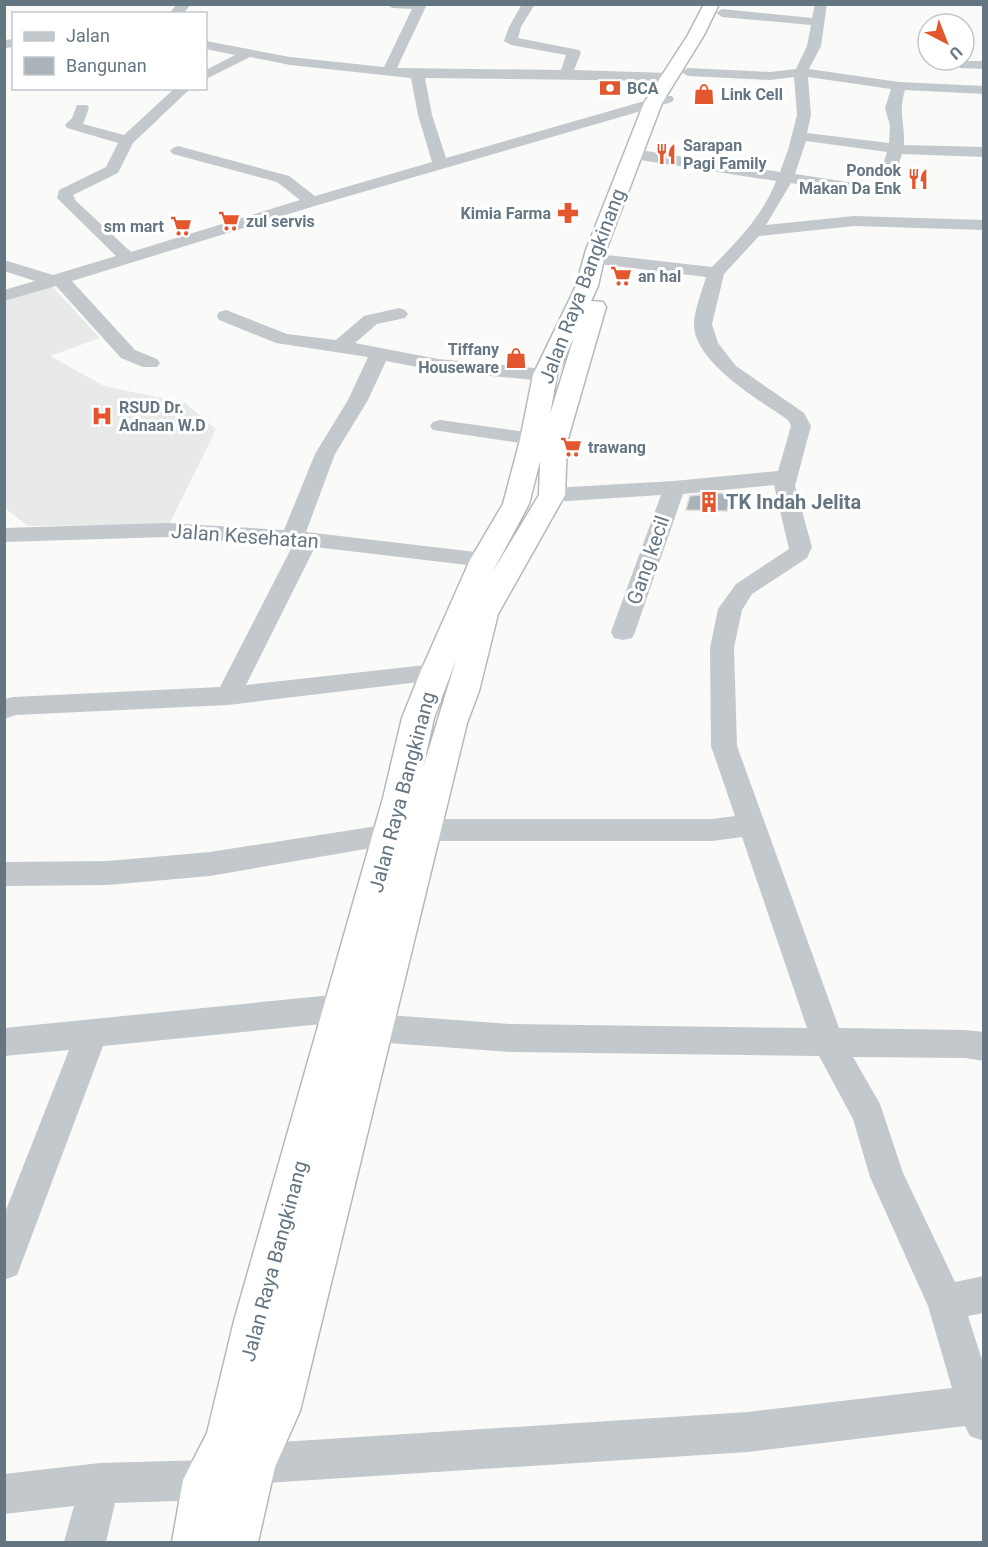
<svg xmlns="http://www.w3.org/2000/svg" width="988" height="1547" font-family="Roboto,sans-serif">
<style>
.built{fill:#e8e9e9}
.building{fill:#aab3b9;stroke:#dcdcda;stroke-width:1.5}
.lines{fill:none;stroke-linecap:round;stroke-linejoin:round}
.highway-casing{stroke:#b4b9bd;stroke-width:3}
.minor{fill:#c3c8cc;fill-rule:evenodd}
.highway{fill:#fff;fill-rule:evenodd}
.labels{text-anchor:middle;stroke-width:6;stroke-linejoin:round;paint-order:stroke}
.far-poi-label{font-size:16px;font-weight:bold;fill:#657683;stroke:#fff;text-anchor:start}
.street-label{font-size:20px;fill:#657683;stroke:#fff}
.poi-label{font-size:20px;font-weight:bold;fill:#657683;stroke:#fff;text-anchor:start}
</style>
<rect width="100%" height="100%" fill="#fafaf8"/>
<path class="built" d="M51,285L100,338L50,356L104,386L185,403L216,429L169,525L28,526L5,508V298Z"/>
<path class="building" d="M719,493L732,494L727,511L686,510L690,496Z"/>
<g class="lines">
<defs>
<path id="highway" d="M704,4H719L704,35L662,103L606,250L598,286L591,301L603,302L606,307L567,442L565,495L498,614L479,691L467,723L300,1411L275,1467L258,1542H172L183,1480L207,1433L234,1321L383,798L402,718L420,673L470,560L503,504L520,440L533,375L576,286L586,250L644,103L688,35ZM574,337L550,414L557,375ZM540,461L539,495L492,573L529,504ZM456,660L423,768L434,718Z"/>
</defs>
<use href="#highway" class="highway-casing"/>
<path class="minor" d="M177,4H191L183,14H169Z
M386,4H427L397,68L561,70L566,55L511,45L504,41L509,27L522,4H535L521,27L518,38L579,50L581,53L574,70L668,73L675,77L668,81L425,78L432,115L446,158L662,96H672L674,99L672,102L318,205L72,281L135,350L157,359L160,363L157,367H143L121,358L56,286L4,301V290L35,281L4,271V260L53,275L116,256L57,198L59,190L106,167L118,143L67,128L65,125L72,118L77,105H87L89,108L83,124L124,135L175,88H191L133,143L118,173L73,195L76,201L131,252L300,200L277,182L173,154L170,151L173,148L178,146L289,176L315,196L432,162L418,115L411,78L290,65L250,57L206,79V70L235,55L206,49V41L290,57L384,67L412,9L392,8Z
M815,4H827L821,46L809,69L899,82L984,86V94L905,90C898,113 905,122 904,145L984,147V157L902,154L897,170L889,175L881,170L887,152L806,141L795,174L861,184L869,189L861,194L791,183L766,225L854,216L984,220V230L854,226L759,236L724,274L712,324L718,343L736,366L804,413L811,426L795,486L812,547L807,558L752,594L742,610L734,648L737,746L839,1028L965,1030L984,1032V1061L965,1058L853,1057L880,1104L903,1173L955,1282L984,1276V1313L968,1316L984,1366V1441L970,1436L965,1426L748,1452L251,1484L237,1478L231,1464L237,1450L251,1444L748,1412L952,1388L928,1306L870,1177L853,1119L819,1056L511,1052L374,1042L363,1038L358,1028L363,1018L374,1014L511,1024L807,1028L742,837L712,841H426L416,838L412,830L416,822L426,819H712L735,816L711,746L710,648L718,609L736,584L789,549L774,485L683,494L635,632L632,638L623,640L614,638L611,632L661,495L552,502L544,500L541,495L544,490L552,488L674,481L778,471L791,426L788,420C761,401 691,361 694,322C695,308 702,291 706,277L607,265L601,264L598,260L601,256L607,255L712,267C737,242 763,215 776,181L640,160L632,155L640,150L780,172L788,150L797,115L794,77L770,80L688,76L681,72L688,68L770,72L796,69L807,46L811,25L722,17L716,13L722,9L812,18ZM808,77L891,89L885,108L890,126L889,143L807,133L811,115Z
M14,39V47L4,48V40Z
M965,61H984V69L960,68L958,65L960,62Z
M399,308L405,310L408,314L405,318L377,324L355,343L438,359L545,369L552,371L555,375L552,379L545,381L438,371L386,361L368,400L335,454L306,532L484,553L492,555L495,560L492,565L484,567L315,547L246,685L435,664L444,667L448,673L444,679L228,705L16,715L4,719V699L13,697L220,687L293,545L167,537L4,542V528L167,523L284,530L315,454L348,400L368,357L276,343L219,320L217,316L219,312L226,310L287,334L336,340L364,316Z
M440,420L554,436L561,438L564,442L561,446L554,448L433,430L430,426L433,422Z
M390,824L400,827L404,835L400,843L210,876L108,885L4,886V862L108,861L210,852Z
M342,994L353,998L358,1008L353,1018L342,1022L103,1046L17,1275L4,1280V1215L69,1050L4,1056V1028Z
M208,1460L222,1466L228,1480L222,1494L208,1500L115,1503L106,1542H64L74,1506L4,1514V1474L100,1463Z"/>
<use href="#highway" class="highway"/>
</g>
<defs>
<symbol id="bank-bare" viewBox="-9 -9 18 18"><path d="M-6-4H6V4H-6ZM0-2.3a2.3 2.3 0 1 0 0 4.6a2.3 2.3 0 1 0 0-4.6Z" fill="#e4572e" stroke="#fff" stroke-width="2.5" paint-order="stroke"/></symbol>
<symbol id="shop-bare" viewBox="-9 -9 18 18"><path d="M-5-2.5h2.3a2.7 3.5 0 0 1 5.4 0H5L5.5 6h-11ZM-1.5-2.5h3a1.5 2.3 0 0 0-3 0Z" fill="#e4572e" stroke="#fff" stroke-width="2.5" paint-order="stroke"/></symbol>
<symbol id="restaurant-bare" viewBox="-9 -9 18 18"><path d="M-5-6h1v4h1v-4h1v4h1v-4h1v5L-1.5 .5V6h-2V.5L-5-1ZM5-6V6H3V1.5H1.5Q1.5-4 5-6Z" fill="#e4572e" stroke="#fff" stroke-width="2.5" paint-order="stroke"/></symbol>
<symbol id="pharmacy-bare" viewBox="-9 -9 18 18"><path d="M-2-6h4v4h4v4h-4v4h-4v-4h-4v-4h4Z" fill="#e4572e" stroke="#fff" stroke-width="2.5" paint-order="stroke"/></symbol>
<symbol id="supermarket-bare" viewBox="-9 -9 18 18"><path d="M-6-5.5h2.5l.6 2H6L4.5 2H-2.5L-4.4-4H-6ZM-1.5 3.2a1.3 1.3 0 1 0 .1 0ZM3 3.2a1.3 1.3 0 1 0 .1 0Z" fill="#e4572e" stroke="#fff" stroke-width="2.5" paint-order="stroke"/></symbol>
<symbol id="hospital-bare" viewBox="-9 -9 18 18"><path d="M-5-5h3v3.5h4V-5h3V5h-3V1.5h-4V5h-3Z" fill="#e4572e" stroke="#fff" stroke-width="2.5" paint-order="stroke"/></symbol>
<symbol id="building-bare" viewBox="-9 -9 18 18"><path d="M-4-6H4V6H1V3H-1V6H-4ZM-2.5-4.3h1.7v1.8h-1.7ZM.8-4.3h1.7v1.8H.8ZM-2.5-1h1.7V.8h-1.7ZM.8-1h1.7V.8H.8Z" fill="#e4572e" stroke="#fff" stroke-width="2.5" paint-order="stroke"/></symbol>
</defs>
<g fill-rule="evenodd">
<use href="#bank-bare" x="595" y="73" width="30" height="30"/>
<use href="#shop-bare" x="689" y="79" width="30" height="30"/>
<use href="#restaurant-bare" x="651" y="139" width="30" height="30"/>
<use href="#restaurant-bare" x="903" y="164" width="30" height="30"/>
<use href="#pharmacy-bare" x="553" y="198" width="30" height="30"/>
<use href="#supermarket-bare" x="214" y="206" width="30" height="30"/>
<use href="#supermarket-bare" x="166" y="211" width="30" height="30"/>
<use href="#supermarket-bare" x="606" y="261" width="30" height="30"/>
<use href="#shop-bare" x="501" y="343" width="30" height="30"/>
<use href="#hospital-bare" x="87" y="401" width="30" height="30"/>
<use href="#supermarket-bare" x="556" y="432" width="30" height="30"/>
<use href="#building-bare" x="694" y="487" width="30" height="30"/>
</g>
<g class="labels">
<g class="far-poi-label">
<text x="627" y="94">BCA</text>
<text x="721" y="100">Link Cell</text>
<text x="683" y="151">Sarapan<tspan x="683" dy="18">Pagi Family</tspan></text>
<text x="901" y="176" text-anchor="end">Pondok<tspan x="901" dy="18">Makan Da Enk</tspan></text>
<text x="551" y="219" text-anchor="end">Kimia Farma</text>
<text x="246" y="227">zul servis</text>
<text x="164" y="232" text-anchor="end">sm mart</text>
<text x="638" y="282">an hal</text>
<text x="499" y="355" text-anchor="end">Tiffany<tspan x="499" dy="18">Houseware</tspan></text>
<text x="119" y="413">RSUD Dr.<tspan x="119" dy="18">Adnaan W.D</tspan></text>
<text x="588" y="453">trawang</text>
</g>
<g class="street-label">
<text transform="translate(582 286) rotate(-69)" y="7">Jalan Raya Bangkinang</text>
<text transform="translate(245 536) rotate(4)" y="7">Jalan Kesehatan</text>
<text transform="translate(648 560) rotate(-71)" y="7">Gang kecil</text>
<text transform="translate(402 792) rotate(-75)" y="7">Jalan Raya Bangkinang</text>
<text transform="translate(274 1261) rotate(-75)" y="7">Jalan Raya Bangkinang</text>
</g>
<g class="poi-label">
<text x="726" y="509">TK Indah Jelita</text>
</g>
</g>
<rect width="988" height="1547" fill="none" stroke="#657683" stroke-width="12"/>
<rect x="12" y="12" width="195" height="78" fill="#ffffff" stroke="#c1c8cd" stroke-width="1.5"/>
<rect x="24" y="32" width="30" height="9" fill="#c3c8cc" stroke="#c1c8cd" stroke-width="1.5"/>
<text x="66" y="42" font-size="18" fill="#657683">Jalan</text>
<rect x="24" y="57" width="30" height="18" fill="#aab3b9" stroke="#c1c8cd" stroke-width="1.5"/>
<text x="66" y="72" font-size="18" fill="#657683">Bangunan</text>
<g transform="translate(946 42) rotate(138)"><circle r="28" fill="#ffffff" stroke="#c1c8cd" stroke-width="1.5"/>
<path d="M0-4.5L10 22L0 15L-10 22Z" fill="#e4572e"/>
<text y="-9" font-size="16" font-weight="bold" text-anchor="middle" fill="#657683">U</text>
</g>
</svg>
